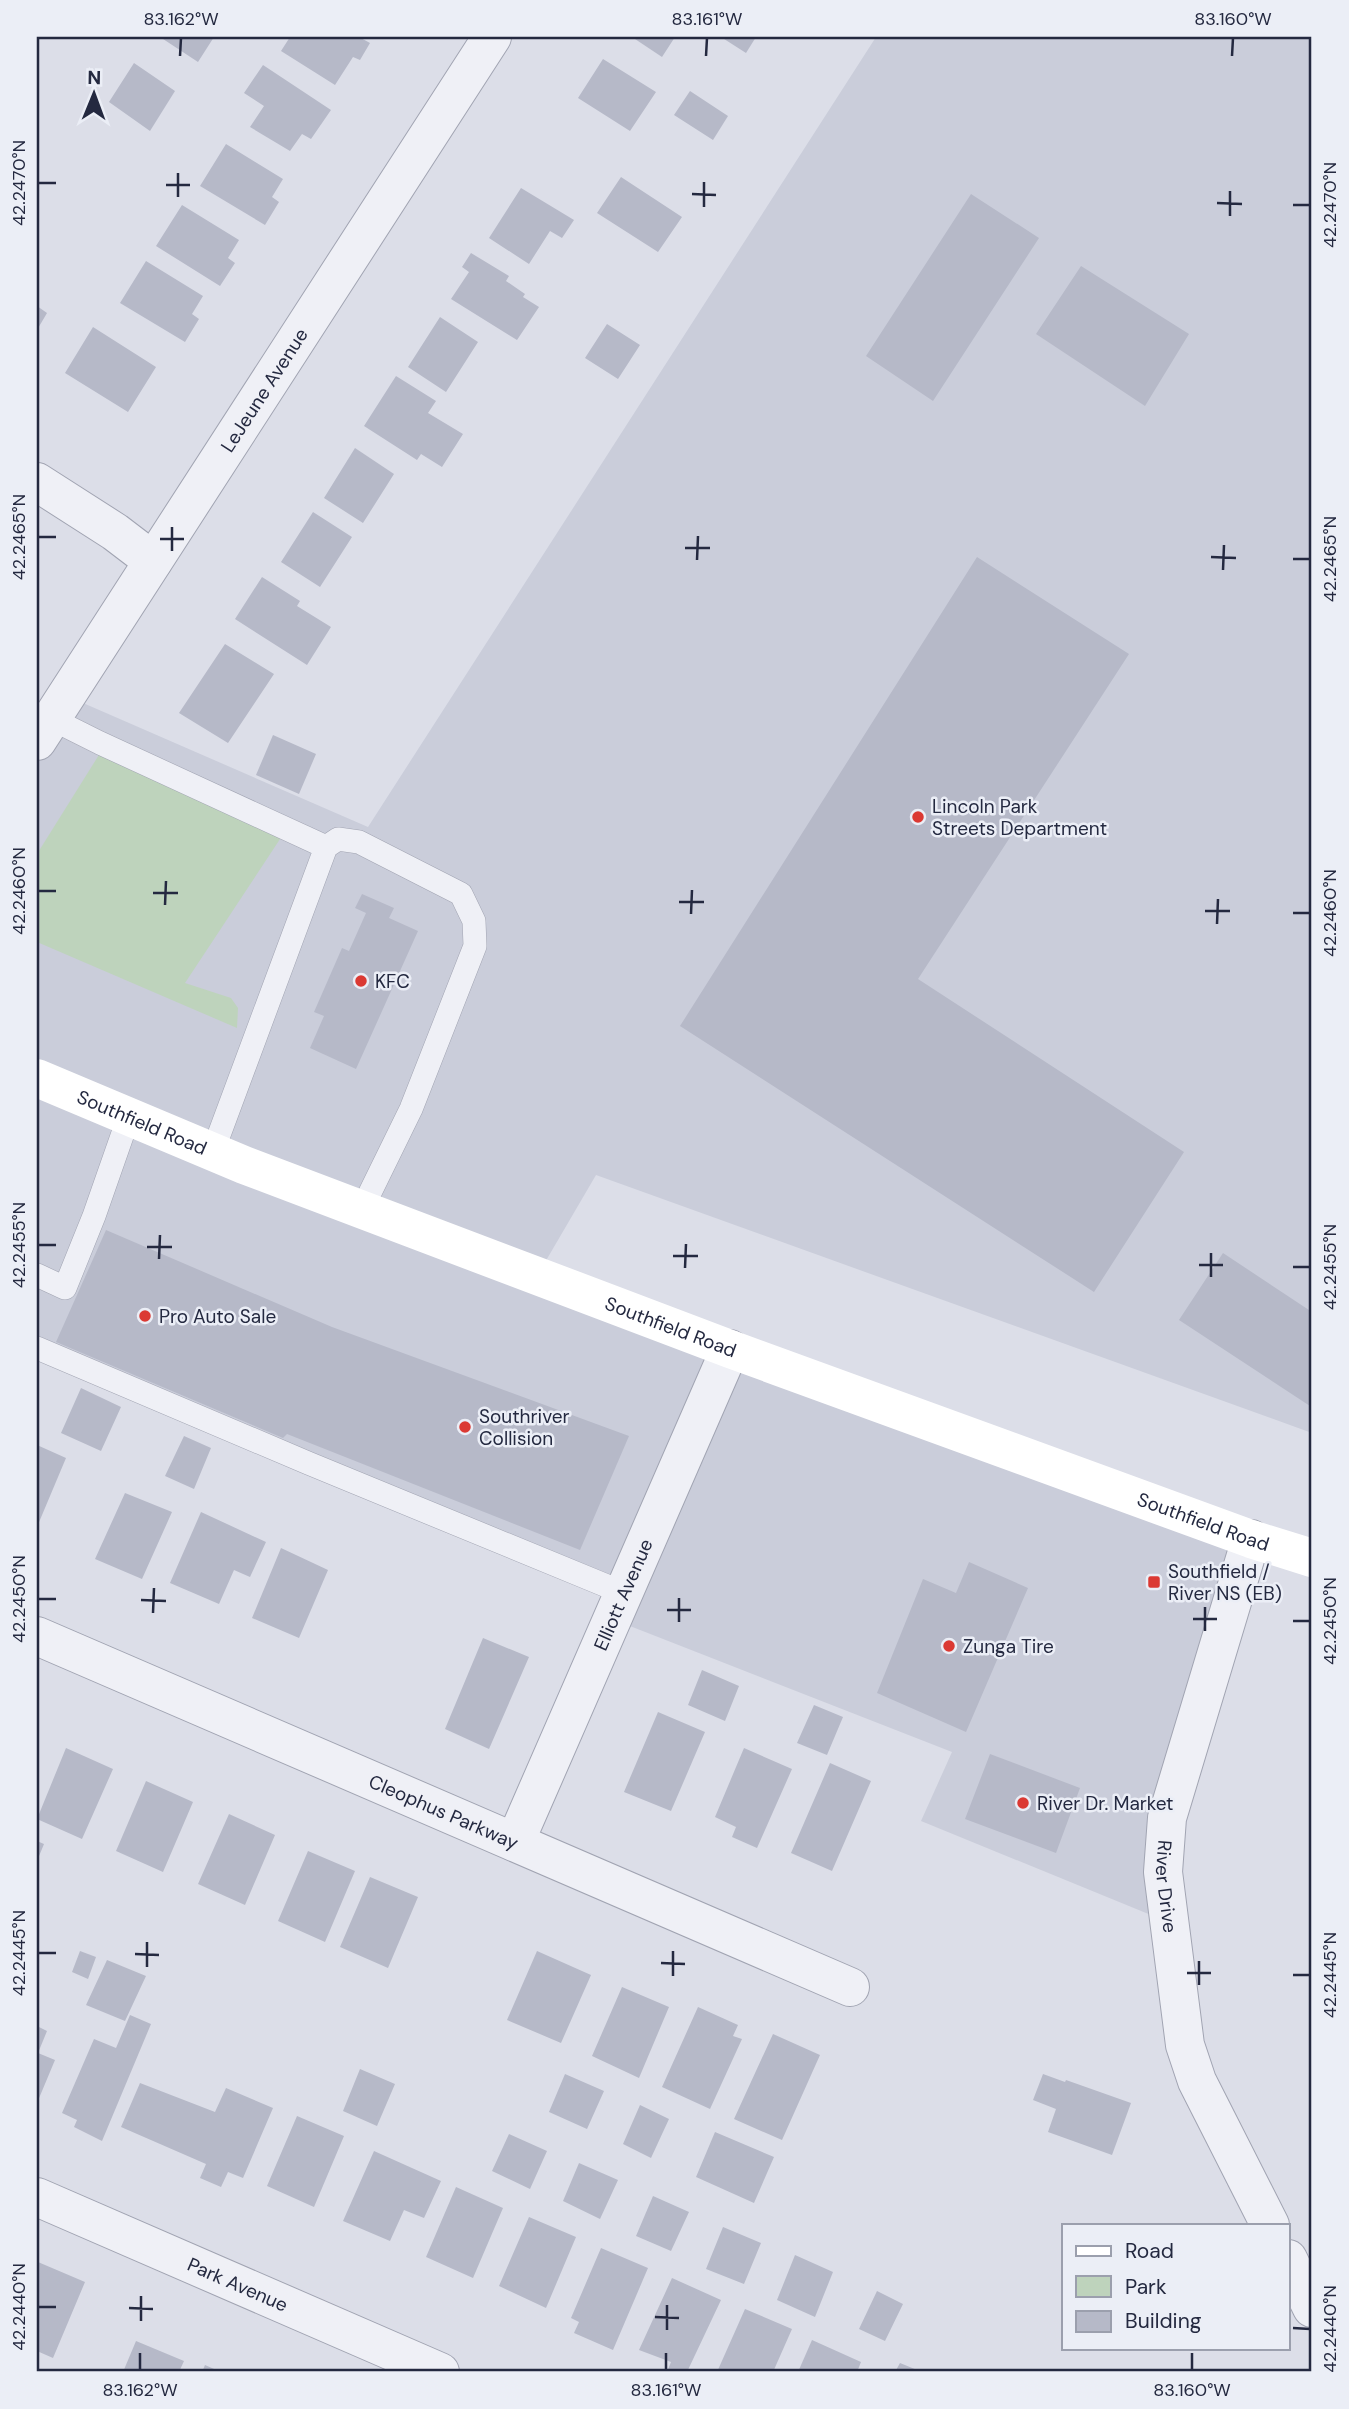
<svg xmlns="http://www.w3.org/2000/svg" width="1349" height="2409" font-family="'DM Sans',sans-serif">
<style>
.built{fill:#cacdda}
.green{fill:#bed3bc}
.building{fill:#b6b9c8}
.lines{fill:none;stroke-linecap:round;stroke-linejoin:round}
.service-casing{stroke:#a1a4b2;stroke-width:24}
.minor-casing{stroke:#a1a4b2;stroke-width:40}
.tertiary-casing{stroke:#a1a4b2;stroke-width:40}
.service{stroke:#eff0f6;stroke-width:23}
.minor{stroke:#eff0f6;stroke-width:38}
.tertiary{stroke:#eff0f6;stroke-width:38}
.secondary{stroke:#fff;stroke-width:38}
.ticks{fill:none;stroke:#242940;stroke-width:2.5}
.poi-dot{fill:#db3933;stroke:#ebeef6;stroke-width:2.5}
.labels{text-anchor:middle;stroke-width:5;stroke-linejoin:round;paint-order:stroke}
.street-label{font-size:19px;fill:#242940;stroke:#ebeef6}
.poi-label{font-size:19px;fill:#242940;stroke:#ebeef6;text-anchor:start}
.neatline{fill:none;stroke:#242940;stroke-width:2.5}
.ticks-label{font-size:18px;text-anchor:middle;fill:#242940}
</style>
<rect width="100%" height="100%" fill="#dcdee8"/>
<path class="built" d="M876,37H1312V1433L596,1175L537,1276L1251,1539L1167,1818L1168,1922L921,1821L952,1752L612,1619L624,1593L37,1348V711L67,696L368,827Z"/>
<path class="green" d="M102,750L286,830L185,983L231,998L238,1008L237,1028L37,942V854Z"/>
<path class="building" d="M160,37H214L198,62Z
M290,37H359L370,43L360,60L353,57L335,85L281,51Z
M632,37H675L662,57Z
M721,37H756L746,53Z
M603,59L656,92L630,131L578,98Z
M134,63L175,91L150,131L109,102Z
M263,65L331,110L311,139L302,134L290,151L250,127L264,106L244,93Z
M690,91L728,116L713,140L674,115Z
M226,144L283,179L272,197L279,202L265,225L200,186Z
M621,177L682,217L658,252L597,213Z
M521,188L574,220L562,238L550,231L529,264L489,238Z
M971,194L1039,238L933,401L866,356Z
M182,205L239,240L228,258L235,263L220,286L156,246Z
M471,253L509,276L506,281L525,294L523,297L539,307L517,340L451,299L469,272L462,267Z
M146,261L203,296L192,314L199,319L185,342L120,303Z
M1081,266L1189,334L1145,406L1036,334Z
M37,306L47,313L37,330Z
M440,317L478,342L446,392L408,367Z
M607,324L640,345L618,379L585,358Z
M93,327L156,367L128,412L65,373Z
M396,376L436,401L428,413L463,434L442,467L421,454L417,460L364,426Z
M355,448L394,474L363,523L324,498Z
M313,512L352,537L320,587L281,562Z
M977,557L1129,654L918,979L1184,1152L1094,1292L680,1026Z
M262,577L300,601L297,606L331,627L307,665L235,619Z
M225,644L274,674L228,743L179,713Z
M273,735L316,754L299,794L256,775Z
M362,894L394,908L389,918L418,931L356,1069L310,1048L324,1016L314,1012L342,948L349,951L366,913L355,908Z
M106,1230L332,1327L629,1436L580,1550L287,1434L283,1438L56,1342Z
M1223,1253L1312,1312V1403L1310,1406L1179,1320Z
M81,1388L121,1407L101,1451L61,1433Z
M184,1436L211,1448L194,1489L165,1476Z
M37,1445L66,1458L37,1527Z
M125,1493L172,1512L142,1579L95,1559Z
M201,1512L266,1542L250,1577L234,1570L219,1604L170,1583Z
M281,1548L328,1570L299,1638L252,1618Z
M969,1562L1028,1588L966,1732L877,1693L923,1579L956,1593Z
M483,1638L529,1657L489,1749L445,1729Z
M702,1670L739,1686L725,1721L688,1705Z
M814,1705L843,1717L827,1755L797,1743Z
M658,1712L705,1732L671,1811L624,1792Z
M66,1748L113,1769L82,1839L37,1819Z
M744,1748L792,1769L757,1848L732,1837L736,1827L715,1817Z
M990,1754L1080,1788L1056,1853L965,1819Z
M830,1763L871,1781L832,1871L791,1853Z
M146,1781L193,1802L163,1872L116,1851Z
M229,1814L275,1835L245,1905L198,1884Z
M37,1841L44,1844L37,1861Z
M308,1851L355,1871L325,1942L278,1921Z
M370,1877L418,1897L388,1968L340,1947Z
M80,1951L96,1957L88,1979L72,1972Z
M537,1951L591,1975L561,2043L507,2020Z
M107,1960L146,1976L125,2021L86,2005Z
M622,1987L669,2007L639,2078L592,2056Z
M698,2007L738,2025L733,2036L742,2039L710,2109L662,2087Z
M130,2015L151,2024L102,2141L74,2127L77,2120L62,2113L94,2039L116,2048Z
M37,2026L47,2031L38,2053L55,2060L37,2103Z
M773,2034L820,2055L782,2140L734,2119Z
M360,2069L395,2084L377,2126L343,2111Z
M565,2074L604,2091L587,2129L549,2112Z
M1043,2074L1065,2082L1066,2080L1131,2103L1112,2155L1048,2132L1056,2109L1033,2100Z
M140,2083L215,2112L226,2088L273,2108L243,2178L228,2172L221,2187L200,2178L206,2164L121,2127Z
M640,2105L669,2119L651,2158L623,2144Z
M297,2116L344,2136L314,2207L267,2186Z
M715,2132L774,2157L754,2203L696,2177Z
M509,2134L547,2151L530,2189L492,2171Z
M374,2151L441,2181L424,2218L404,2210L390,2241L343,2221Z
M579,2163L618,2180L600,2219L563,2201Z
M456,2187L503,2208L473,2278L426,2257Z
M653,2196L689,2212L671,2251L636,2236Z
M529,2217L576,2237L546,2308L499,2286Z
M723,2227L761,2243L744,2284L706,2269Z
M601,2248L648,2268L613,2350L574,2333L579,2322L571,2318Z
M795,2255L833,2272L815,2317L777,2300Z
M38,2262L85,2282L53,2358L37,2351Z
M672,2278L721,2300L687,2372H667L671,2362L639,2350Z
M877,2291L903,2304L885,2341L859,2329Z
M745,2309L792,2329L773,2372H717Z
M812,2340L861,2362L857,2372H798Z
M136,2341L184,2361L179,2372H123Z
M900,2363L922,2372H895Z
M205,2365L221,2372H202Z"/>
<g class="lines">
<defs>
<path id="service" d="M42,714L100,743L326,847
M213,1151L326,847L338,839L359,842L461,894L474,921L475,946L411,1109L362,1209
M37,1275L65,1288L94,1216L129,1116
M37,1348L308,1463L624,1593"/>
<g id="minor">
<path d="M37,482L115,532L153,561"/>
<path id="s1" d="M37,741L492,37"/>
<path id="s2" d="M37,1636L850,1987"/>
<path id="s3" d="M515,1842L730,1349"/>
<path id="s4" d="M37,2197L440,2372"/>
</g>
<g id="tertiary">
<path id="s5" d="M1251,1539L1167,1818L1163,1872L1185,2045L1197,2081L1270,2225"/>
<path d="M1288,2259L1312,2308"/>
</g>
</defs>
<use href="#service" class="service-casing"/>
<use href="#minor" class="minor-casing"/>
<use href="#tertiary" class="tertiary-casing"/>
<use href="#service" class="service"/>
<use href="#minor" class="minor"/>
<use href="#tertiary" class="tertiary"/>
<path class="secondary" id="s6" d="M37,1078L244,1165L730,1349L1251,1539L1312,1558"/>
</g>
<path class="ticks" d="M180,56L181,38M706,56L707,38M1232,56L1233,38M38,183H56M166,185H190M692,194L716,195M178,197V173M1217,203L1242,204M1293,205H1310M704,207V182M1230,216V191M38,537H56M160,539H184M685,548H710M172,551V527M1211,557L1236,558M1293,559H1310M697,560L698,536M1223,570L1224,545M38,891H56M153,893H178M679,902H704M165,905L166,881M1205,911H1230M1293,913H1310M691,914L692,890M1217,924L1218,899M38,1245H56M147,1247H172M673,1256H698M159,1259L160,1235M1199,1265H1223M1293,1267H1310M685,1268L686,1244M1211,1277V1253M38,1599H56M141,1600L166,1601M667,1610H691M153,1613L154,1588M1193,1619H1217M1293,1621H1310M679,1622V1598M1205,1631V1607M38,1953H56M135,1954L159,1955M661,1963L685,1964M147,1967V1942M1187,1973H1211M1293,1975H1310M673,1976V1951M1199,1985V1961M38,2307H56M129,2308L153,2309M655,2317L679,2318M141,2321V2296M1293,2328L1310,2329M667,2330V2305M140,2370V2353M666,2370V2353M1192,2370V2353"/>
<g class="poi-dot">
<circle cx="918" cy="817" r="7"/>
<circle cx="361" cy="981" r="7"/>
<circle cx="145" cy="1316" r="7"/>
<circle cx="465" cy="1427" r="7"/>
<rect x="1147" y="1575" width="14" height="14" rx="3.5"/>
<circle cx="949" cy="1646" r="7"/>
<circle cx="1023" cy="1803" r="7"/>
</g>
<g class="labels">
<g class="street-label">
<text dy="7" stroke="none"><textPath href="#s1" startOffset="418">LeJeune Avenue</textPath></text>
<text dy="7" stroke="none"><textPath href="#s6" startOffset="114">Southfield Road</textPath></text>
<text dy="7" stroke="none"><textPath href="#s6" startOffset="681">Southfield Road</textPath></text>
<text dy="7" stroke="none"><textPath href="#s6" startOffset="1248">Southfield Road</textPath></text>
<text dy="7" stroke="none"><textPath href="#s3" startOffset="270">Elliott Avenue</textPath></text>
<text dy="7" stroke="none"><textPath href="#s2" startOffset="443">Cleophus Parkway</textPath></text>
<text dy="7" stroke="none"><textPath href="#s5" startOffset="360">River Drive</textPath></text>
<text dy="7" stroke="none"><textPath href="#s4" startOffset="219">Park Avenue</textPath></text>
</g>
<g class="poi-label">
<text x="932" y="813">Lincoln Park<tspan x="932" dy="22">Streets Department</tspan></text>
<text x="375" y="988">KFC</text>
<text x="159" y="1323">Pro Auto Sale</text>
<text x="479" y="1423">Southriver<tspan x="479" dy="22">Collision</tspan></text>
<text x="1168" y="1578">Southfield /<tspan x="1168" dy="22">River NS (EB)</tspan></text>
<text x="963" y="1653">Zunga Tire</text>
<text x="1037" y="1810">River Dr. Market</text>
</g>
</g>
<rect width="1349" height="2409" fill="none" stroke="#ebeef6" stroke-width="77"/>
<rect x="1062" y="2224" width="228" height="126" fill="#ebeef6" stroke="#9b9fad" stroke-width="2"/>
<rect x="1076" y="2246" width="35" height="10" fill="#ffffff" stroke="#9b9fad" stroke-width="2"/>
<text x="1125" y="2258" font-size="21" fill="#242940">Road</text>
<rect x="1076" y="2276" width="35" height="21" fill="#bed3bc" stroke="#9b9fad" stroke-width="2"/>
<text x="1125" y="2294" font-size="21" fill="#242940">Park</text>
<rect x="1076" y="2311" width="35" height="21" fill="#b6b9c8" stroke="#9b9fad" stroke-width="2"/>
<text x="1125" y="2328" font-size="21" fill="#242940">Building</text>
<g transform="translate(94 94) rotate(1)" stroke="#ebeef6" stroke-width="5" paint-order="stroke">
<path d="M0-5L12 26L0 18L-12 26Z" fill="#242940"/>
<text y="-10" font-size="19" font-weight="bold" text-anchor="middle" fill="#242940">N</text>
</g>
<rect x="38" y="38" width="1272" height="2332" class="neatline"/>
<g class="ticks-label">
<text x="181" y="25">83.162°W</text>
<text x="707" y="25">83.161°W</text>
<text x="1233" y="25">83.160°W</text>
<text transform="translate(19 183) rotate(-90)" y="6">42.2470°N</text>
<text transform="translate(1330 205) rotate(-90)" y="6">42.2470°N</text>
<text transform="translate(19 537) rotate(-90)" y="6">42.2465°N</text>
<text transform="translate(1330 559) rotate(-90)" y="6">42.2465°N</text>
<text transform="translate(19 891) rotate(-90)" y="6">42.2460°N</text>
<text transform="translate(1330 913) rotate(-90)" y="6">42.2460°N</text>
<text transform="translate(19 1245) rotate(-90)" y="6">42.2455°N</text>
<text transform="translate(1330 1267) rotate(-90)" y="6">42.2455°N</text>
<text transform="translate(19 1599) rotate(-90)" y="6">42.2450°N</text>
<text transform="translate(1330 1621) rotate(-90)" y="6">42.2450°N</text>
<text transform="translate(19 1953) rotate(-90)" y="6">42.2445°N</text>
<text transform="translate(1330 1975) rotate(-90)" y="6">42.2445°N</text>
<text transform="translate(19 2307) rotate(-90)" y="6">42.2440°N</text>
<text transform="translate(1330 2329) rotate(-90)" y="6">42.2440°N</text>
<text x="140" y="2396">83.162°W</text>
<text x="666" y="2396">83.161°W</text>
<text x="1192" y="2396">83.160°W</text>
</g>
</svg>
